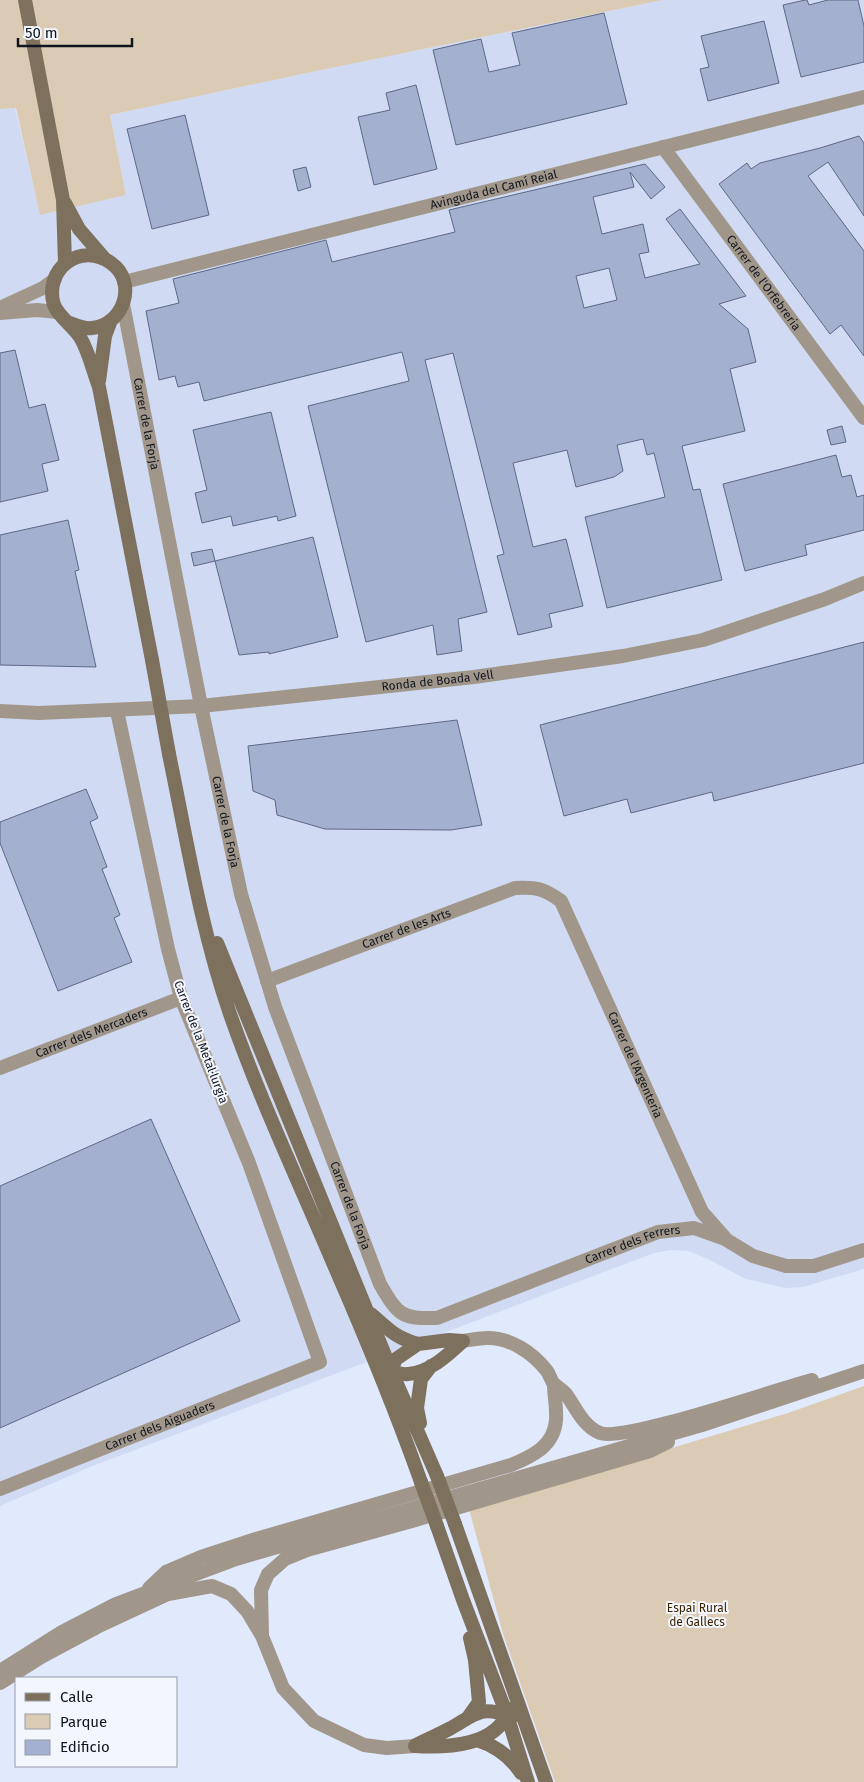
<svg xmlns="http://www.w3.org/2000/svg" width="864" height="1782" font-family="'Fira Sans',sans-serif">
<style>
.built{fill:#d0daf2}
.green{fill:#dbcbb5}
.building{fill:#a3b0d0;stroke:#5d6885;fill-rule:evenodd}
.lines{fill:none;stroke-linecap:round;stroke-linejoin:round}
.minor{stroke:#a0978a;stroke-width:14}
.tertiary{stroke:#a0978a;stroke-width:14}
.secondary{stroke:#7d705d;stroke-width:14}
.secondary-bridge{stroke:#7d705d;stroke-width:14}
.labels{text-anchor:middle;stroke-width:4;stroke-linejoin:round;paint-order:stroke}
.street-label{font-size:12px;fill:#101520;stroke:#f3f6fd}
.park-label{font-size:12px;fill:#3a2400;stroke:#f3f6fd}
</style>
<rect width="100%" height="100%" fill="#e1e9fd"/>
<path class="built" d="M663,0H864V1269L803,1287L786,1288L746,1279L708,1259L688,1251L671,1250L654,1253L90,1467L0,1506V109L15,108L40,214L126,195L110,115L302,74Z"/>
<path class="green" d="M0,0H663L302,74L110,115L126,195L40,215L16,108L0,109Z
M864,1386V1782H555L503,1634L469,1509L788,1413Z"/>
<path class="building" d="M805,0H807L809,5L828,0H858L864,26V62L801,77L783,5Z
M604,13L627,104L456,145L433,50L481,39L489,72L520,65L512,33Z
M764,21L779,83L708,101L700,69L709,67L701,36Z
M416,85L437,169L374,185L358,117L390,110L386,93Z
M185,115L209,215L152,229L127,129Z
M859,136L864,143V216L828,162L808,176L864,251V356L841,325L830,334L719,184L747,163L751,169L760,163L820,148Z
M645,164L665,187L651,199L630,172L634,187L593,197L602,234L643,224L649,252L639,254L645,278L700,264L666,219L680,209L746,296L719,304L748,329L756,362L730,369L745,431L682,446L693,490L700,489L722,580L607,608L585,517L665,497L654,453L647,455L643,439L617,445L623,471L614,477L576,487L567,450L513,463L533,547L566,539L583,606L549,614L552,627L518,635L497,556L504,554L453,353L425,360L487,612L458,619L462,651L437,655L433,625L366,642L308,406L409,381L402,352L204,401L199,382L178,387L175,376L159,380L146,311L179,303L173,279L326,240L332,262L455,232L449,210ZM609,268L617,300L584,308L576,276Z
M306,167L311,187L298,191L293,170Z
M15,350L29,408L45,404L59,460L42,464L48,491L0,502V353Z
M271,412L296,516L278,521L277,516L233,526L231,516L202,523L195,493L207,490L193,430Z
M842,426L846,442L831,445L827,430Z
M836,455L842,477L851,475L857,497L864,495V530L805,545L807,555L745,571L723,484Z
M68,520L79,570L75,571L96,667L0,665V535Z
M313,537L338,637L269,654V652L239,655L215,561Z
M212,549L215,561L194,566L191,553Z
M864,642V763L714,801L712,792L631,813L627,799L564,816L540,725Z
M457,720L482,825L451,830L325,829L277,815L275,800L253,791L248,746Z
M86,789L98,818L90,822L107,867L102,869L120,915L114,918L132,962L58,991L0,843V822Z
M151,1119L240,1321L0,1428V1186Z"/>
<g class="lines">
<g class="minor">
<path id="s1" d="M663,147L864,418"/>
<path id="s2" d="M124,282L864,97"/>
<path id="s3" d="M123,304L201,706L241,894L275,1007L380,1284C398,1315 401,1319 437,1318L658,1232L694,1228L725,1239L753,1256L786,1266H814L864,1250"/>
<path d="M0,308L43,288L55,279"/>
<path d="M0,313L37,310L58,312"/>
<path id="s4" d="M0,711L39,713L201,706L474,677L623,656L703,640L825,599L864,583"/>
<path id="s5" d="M267,981L515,888C536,887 543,888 561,901L702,1212L725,1238"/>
<path id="s6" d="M0,1068L181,998"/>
<path id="s7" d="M0,1489L320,1362L249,1163L181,998L168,949L117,711"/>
</g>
<path class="tertiary" d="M463,1341C471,1340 479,1338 486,1338C510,1337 533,1353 547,1371C550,1375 551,1381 554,1384C558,1388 563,1390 566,1394C576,1408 583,1426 600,1433C625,1442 777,1389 812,1380
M149,1588L166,1572L201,1557L256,1539L511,1465C533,1456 554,1446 556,1420C557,1410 554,1395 554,1384
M262,1636L261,1590L268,1574L285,1559L307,1550L412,1521L650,1451L668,1442
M0,1671L62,1632L116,1604L236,1559L702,1425L864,1371
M0,1683L41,1657L97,1627L168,1594L212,1586L231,1594L247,1611L262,1636L283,1688L314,1721L364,1745L387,1748L415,1746"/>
<path class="secondary" d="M25,0L63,200L65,263
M65,203L79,229L104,258
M70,323C78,326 84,329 92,328C124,325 138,282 111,263C81,241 43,269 54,305C58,316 73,326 80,337C89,352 93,371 99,387L152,660
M99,381L105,336L111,320
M169,754C187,841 201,930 230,1014C260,1100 299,1182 334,1265C365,1336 395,1409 421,1482
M217,943L391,1370L437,1476
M371,1314C390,1330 394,1337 418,1344
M385,1367C392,1371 401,1375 408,1374C429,1373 449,1354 463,1341
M389,1374L396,1359L418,1344L449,1340L463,1341
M420,1423L417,1408L421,1379L431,1366
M455,1524L546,1782
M437,1526L463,1600L507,1715L528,1782
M469,1716L479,1702L475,1660L470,1638
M477,1740C496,1746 510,1756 521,1773
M416,1745C427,1739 440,1734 451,1728C477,1713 481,1705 512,1717
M415,1746C447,1748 498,1746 509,1709"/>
<path class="secondary-bridge" d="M152,660L169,754
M437,1476L455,1524
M421,1482L437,1526"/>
</g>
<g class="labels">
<g class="street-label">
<text dy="4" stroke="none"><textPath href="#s2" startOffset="381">Avinguda del Camí Reial</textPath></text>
<text dy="4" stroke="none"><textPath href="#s1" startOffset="169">Carrer de l'Orfebreria</textPath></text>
<text dy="4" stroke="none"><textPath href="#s3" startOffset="122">Carrer de la Forja</textPath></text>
<text dy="4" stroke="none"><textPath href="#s4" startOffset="439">Ronda de Boada Vell</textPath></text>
<text dy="4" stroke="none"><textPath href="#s3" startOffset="528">Carrer de la Forja</textPath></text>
<text dy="4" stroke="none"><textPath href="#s5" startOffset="149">Carrer de les Arts</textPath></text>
<text dy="4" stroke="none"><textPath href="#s6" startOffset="98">Carrer dels Mercaders</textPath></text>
<text transform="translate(201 1042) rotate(69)" y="4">Carrer de la Metal·lurgia</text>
<text dy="4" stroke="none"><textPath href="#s5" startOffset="494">Carrer de l'Argenteria</textPath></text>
<text dy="4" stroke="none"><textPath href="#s3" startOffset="932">Carrer de la Forja</textPath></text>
<text dy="4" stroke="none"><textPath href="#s3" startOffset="1298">Carrer dels Ferrers</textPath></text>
<text dy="4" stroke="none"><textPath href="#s7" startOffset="172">Carrer dels Aiguaders</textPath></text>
</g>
<g class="park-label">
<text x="697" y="1612">Espai Rural<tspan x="697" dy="14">de Gallecs</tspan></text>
</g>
</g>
<rect x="15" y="1677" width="162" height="90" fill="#f3f6fd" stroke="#989ca5"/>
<rect x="25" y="1693" width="25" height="8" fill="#7d705d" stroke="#989ca5"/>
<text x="60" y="1702" font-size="15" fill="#101520">Calle</text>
<rect x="25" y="1714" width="25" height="15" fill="#dbcbb5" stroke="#989ca5"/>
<text x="60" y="1727" font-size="15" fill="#101520">Parque</text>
<rect x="25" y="1740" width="25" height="15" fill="#a3b0d0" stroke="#989ca5"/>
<text x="60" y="1752" font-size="15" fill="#101520">Edificio</text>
<path d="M18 38v8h114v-8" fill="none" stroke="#101520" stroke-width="2.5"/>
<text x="25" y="38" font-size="15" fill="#101520" stroke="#f3f6fd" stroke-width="4" paint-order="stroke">50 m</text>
</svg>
